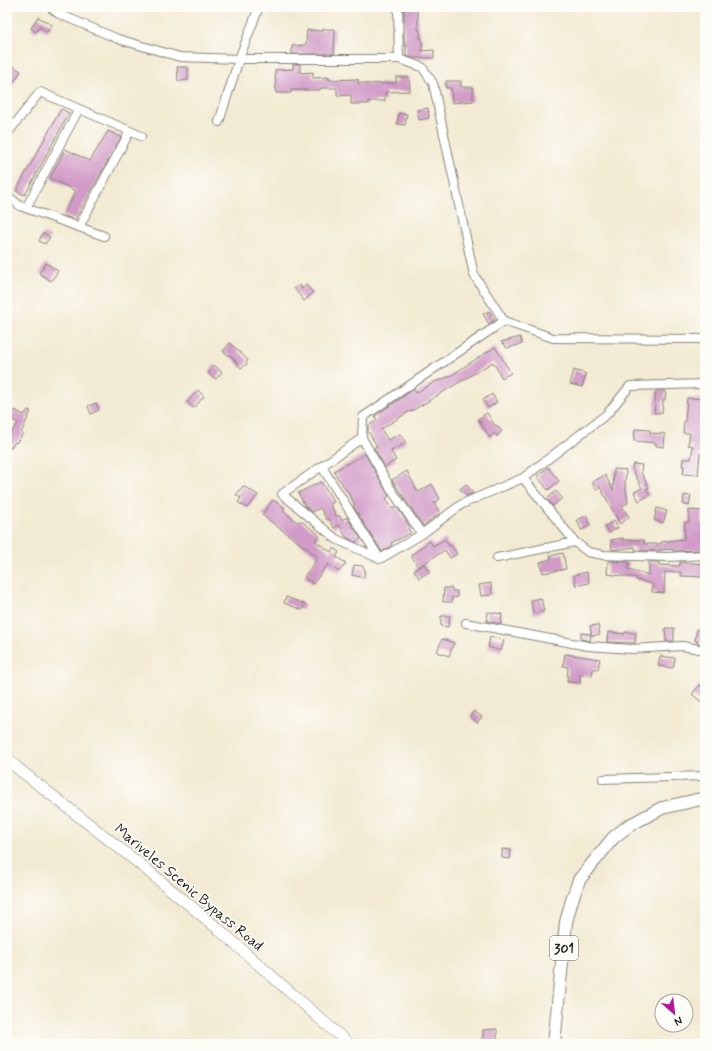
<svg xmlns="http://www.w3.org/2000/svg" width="712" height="1051" font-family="Mynerve,sans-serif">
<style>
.building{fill:#d19ac7}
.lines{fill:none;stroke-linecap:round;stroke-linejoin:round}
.minor-casing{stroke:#878377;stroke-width:10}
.secondary-casing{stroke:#878377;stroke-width:12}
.primary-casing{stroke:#878377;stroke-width:14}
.minor{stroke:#fff;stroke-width:8}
.secondary{stroke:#fff;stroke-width:11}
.primary{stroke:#fff;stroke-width:12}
.labels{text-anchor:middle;stroke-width:3.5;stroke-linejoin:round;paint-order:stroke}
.shield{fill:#fdfcf7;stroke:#605f5e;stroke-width:1}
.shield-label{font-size:14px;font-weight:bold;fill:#1c1c1c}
.street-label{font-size:15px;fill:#1c1c1c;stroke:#fdfcf7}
</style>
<rect width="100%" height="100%" fill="#fdfcf7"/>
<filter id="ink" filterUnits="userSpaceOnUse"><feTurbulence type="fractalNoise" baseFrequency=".025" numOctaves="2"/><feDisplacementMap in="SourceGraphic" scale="8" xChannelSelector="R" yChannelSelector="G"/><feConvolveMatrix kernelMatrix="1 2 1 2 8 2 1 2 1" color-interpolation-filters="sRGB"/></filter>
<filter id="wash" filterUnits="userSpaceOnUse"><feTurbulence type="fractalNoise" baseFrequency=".012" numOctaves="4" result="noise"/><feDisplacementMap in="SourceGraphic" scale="16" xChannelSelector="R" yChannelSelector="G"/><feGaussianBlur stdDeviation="0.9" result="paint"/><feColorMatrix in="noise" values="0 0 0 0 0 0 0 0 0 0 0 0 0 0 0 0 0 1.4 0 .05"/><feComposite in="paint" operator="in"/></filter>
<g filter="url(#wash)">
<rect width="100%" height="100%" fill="#f2ead2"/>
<g id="blocks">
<path class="building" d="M404,7H418L417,14H418V30H420V38H422V51L434,50V58H413L406,56V45H404Z
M38,17L52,25L47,32L40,27L36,32L31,28Z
M323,29H335L334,54H292V46L306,45L307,30L323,31Z
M293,64H300V73L313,72V78L329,77V80L358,79V83H366V84L396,83V77H409L410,91L385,92V101H368V104H351V95L337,96V88H320V90H291V93H276L275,70L293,69Z
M13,66L21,71L7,93V75Z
M177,67H188V80L178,81Z
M446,81H461V87H473V101L452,103L451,88H446Z
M428,108L429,118L419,120L417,110Z
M61,109L69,113L25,195L16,191Z
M399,113L407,114L405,125L397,124Z
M108,131L121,137L116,146L75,220L63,215L76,191L50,178L65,149L90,161Z
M43,233L50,237L45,244L39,241Z
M46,263L58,271L51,281L39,273Z
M300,285L302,289L306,285L313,293L304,301L294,288Z
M489,311L495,320L489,324L483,314Z
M520,337L522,344L507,348L501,342Z
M230,343L248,360L246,363L247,364L241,368L230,355L229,356L223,351Z
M495,347L511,373L502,378L493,362L410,412V411L381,429L388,440L400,434L406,443L391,451L396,460L385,467L374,448L377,446L368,431V426L377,420L375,416L414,389L416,393L438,380V381L450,376Z
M214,365L222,372L216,379L208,373Z
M574,370L586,374L582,387L570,384Z
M198,390L204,396L194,408L187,402Z
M656,391H666L665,400H663L662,413H654Z
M492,394L497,402L488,408L483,400Z
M687,398L705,399V412L702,411L701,436H705L704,454H700L698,475L683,474L684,466H682L683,459H691L693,446L688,445L690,433H683L684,421H685Z
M96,403L99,410L91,414L88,406Z
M15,410L24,415L28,410L31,411L21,433L23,434L16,443L15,442L7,452V438L18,423L10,419Z
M487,413L495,426L496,425L502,431L497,436L494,433L490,438L478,419Z
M635,429L650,430V433L665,434L664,447L656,446V443L634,441Z
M365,454L389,496L386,498L392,509L397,507L410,527L408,528L411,533L391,543L392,545L382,552L353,506L355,505L347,490H346L339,479H338L334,471Z
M633,464L642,465L641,472L649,488L646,489L650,495L639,501L634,492L642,488L632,469Z
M548,467L559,481L548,490L537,476Z
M614,469L626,470L625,482L628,503L622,506L629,517L620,524L600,487L596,490L592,482L605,475L613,490Z
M407,471L418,492L432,484L440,499L434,503L440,513L423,526L392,480Z
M321,482L334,502L330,504L337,517L339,515L342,520L347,517L361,539L355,542L346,537L339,525L334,528L329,519L327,520L320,508L312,512L305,506L298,493Z
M466,484L473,493L466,496L460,489Z
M243,486L258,495L247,508L238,502L241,498L236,495Z
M556,491L562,498L553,506L547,499Z
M684,495L691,496L689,506L683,504Z
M273,500L285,508L283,511L297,522L301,521L317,533L319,536L315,541L331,552L333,548L339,552L336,557L346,563L339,572L328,564L313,584L304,577L318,557L262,515Z
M657,508L667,511L663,523L654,520Z
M689,510L703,511L702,523H705V550L673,551V549L660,550V551L635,550V547L612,550L611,540L623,538V540H644V544H661V542L684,539L685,522H689Z
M586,516L590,526L581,530L577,520Z
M614,521L618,528L609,533L605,526Z
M445,539L449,546L451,545L457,554L450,558L445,550L418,567L411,555L430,541L433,546Z
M563,553L566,569L543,573L540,562L551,559L550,556Z
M608,561L629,562L628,569L649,575V562H659V565L680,566V562L705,564V577L681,576V572H665L664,593L652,592V584L636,580L637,578L607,574Z
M424,564L429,572L419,578L414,570Z
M354,565L362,566L365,569L364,578L352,575Z
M587,572L589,583L576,586L574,575Z
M491,583L492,595L481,596L479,585Z
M444,588H452V591H457V598L452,597V602H443Z
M286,597L305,604L302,610L284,603Z
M541,598L544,611L533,614L531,600Z
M488,612L502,614L501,624L487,621Z
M441,616H450L448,627L441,626Z
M598,625L600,634L592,636L590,626Z
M665,628H674V641H666Z
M697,629L705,630V644L697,643L698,641H695Z
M608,632L625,634V632L636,633L635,643L607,642Z
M581,633L591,634L590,641L581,639Z
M490,637L504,640L501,651L488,647Z
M442,639L454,643L449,656L437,652Z
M565,654L600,659L598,669H593L592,676L580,675V683L567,682L568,667L563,666Z
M660,656L675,658L673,668L658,666Z
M700,685L705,689V705L692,694Z
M474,711L482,717L477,723L470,716Z
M502,849L511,850L510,859L502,858Z
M497,1029V1043H483V1030Z"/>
</g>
</g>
<g filter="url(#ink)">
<use href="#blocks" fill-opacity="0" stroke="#878377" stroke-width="1"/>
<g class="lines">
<defs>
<path id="minor" d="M50,7L59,14L118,39L180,57L239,59H399L422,67L433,83L474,275L504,321L553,338L705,339
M398,7L399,59
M219,122L239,59L259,7
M7,134L40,92L130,131
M7,195L20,206L104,236
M26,208L79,109
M79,227L130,131L141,136
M362,438L282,494L336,539L380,559L422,534L462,504L523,478L607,414L630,386L705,384
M322,467L380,559
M523,478L575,542
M422,534L392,491L362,438L363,417L504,321
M497,558L575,542L588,552L603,555L667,557L705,555
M466,623L588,646L631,649L682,646L705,650
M603,779L705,776"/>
<path id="secondary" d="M7,757L16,767L136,861L216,927L349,1044"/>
<path id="primary" d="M554,1044L566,922L572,900L579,880L613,838L628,826L662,808L705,798"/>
</defs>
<use href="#minor" class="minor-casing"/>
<use href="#secondary" class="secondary-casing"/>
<use href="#primary" class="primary-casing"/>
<use href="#minor" class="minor"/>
<use href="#secondary" class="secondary"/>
<use href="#primary" class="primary"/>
</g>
</g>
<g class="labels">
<rect class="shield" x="550" y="936" width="28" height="24" rx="3"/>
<g class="shield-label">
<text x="564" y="953">301</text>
</g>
<g class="street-label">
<text transform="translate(189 887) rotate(40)" y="5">Mariveles Scenic Bypass Road</text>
</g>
</g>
<rect width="712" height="1051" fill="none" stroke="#fdfcf7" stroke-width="24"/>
<g transform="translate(674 1013) rotate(152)"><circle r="19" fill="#fdfcf7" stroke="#a3a29f"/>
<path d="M0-3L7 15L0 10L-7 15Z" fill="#b5179e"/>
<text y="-6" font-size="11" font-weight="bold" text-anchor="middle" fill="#1c1c1c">N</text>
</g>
</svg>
